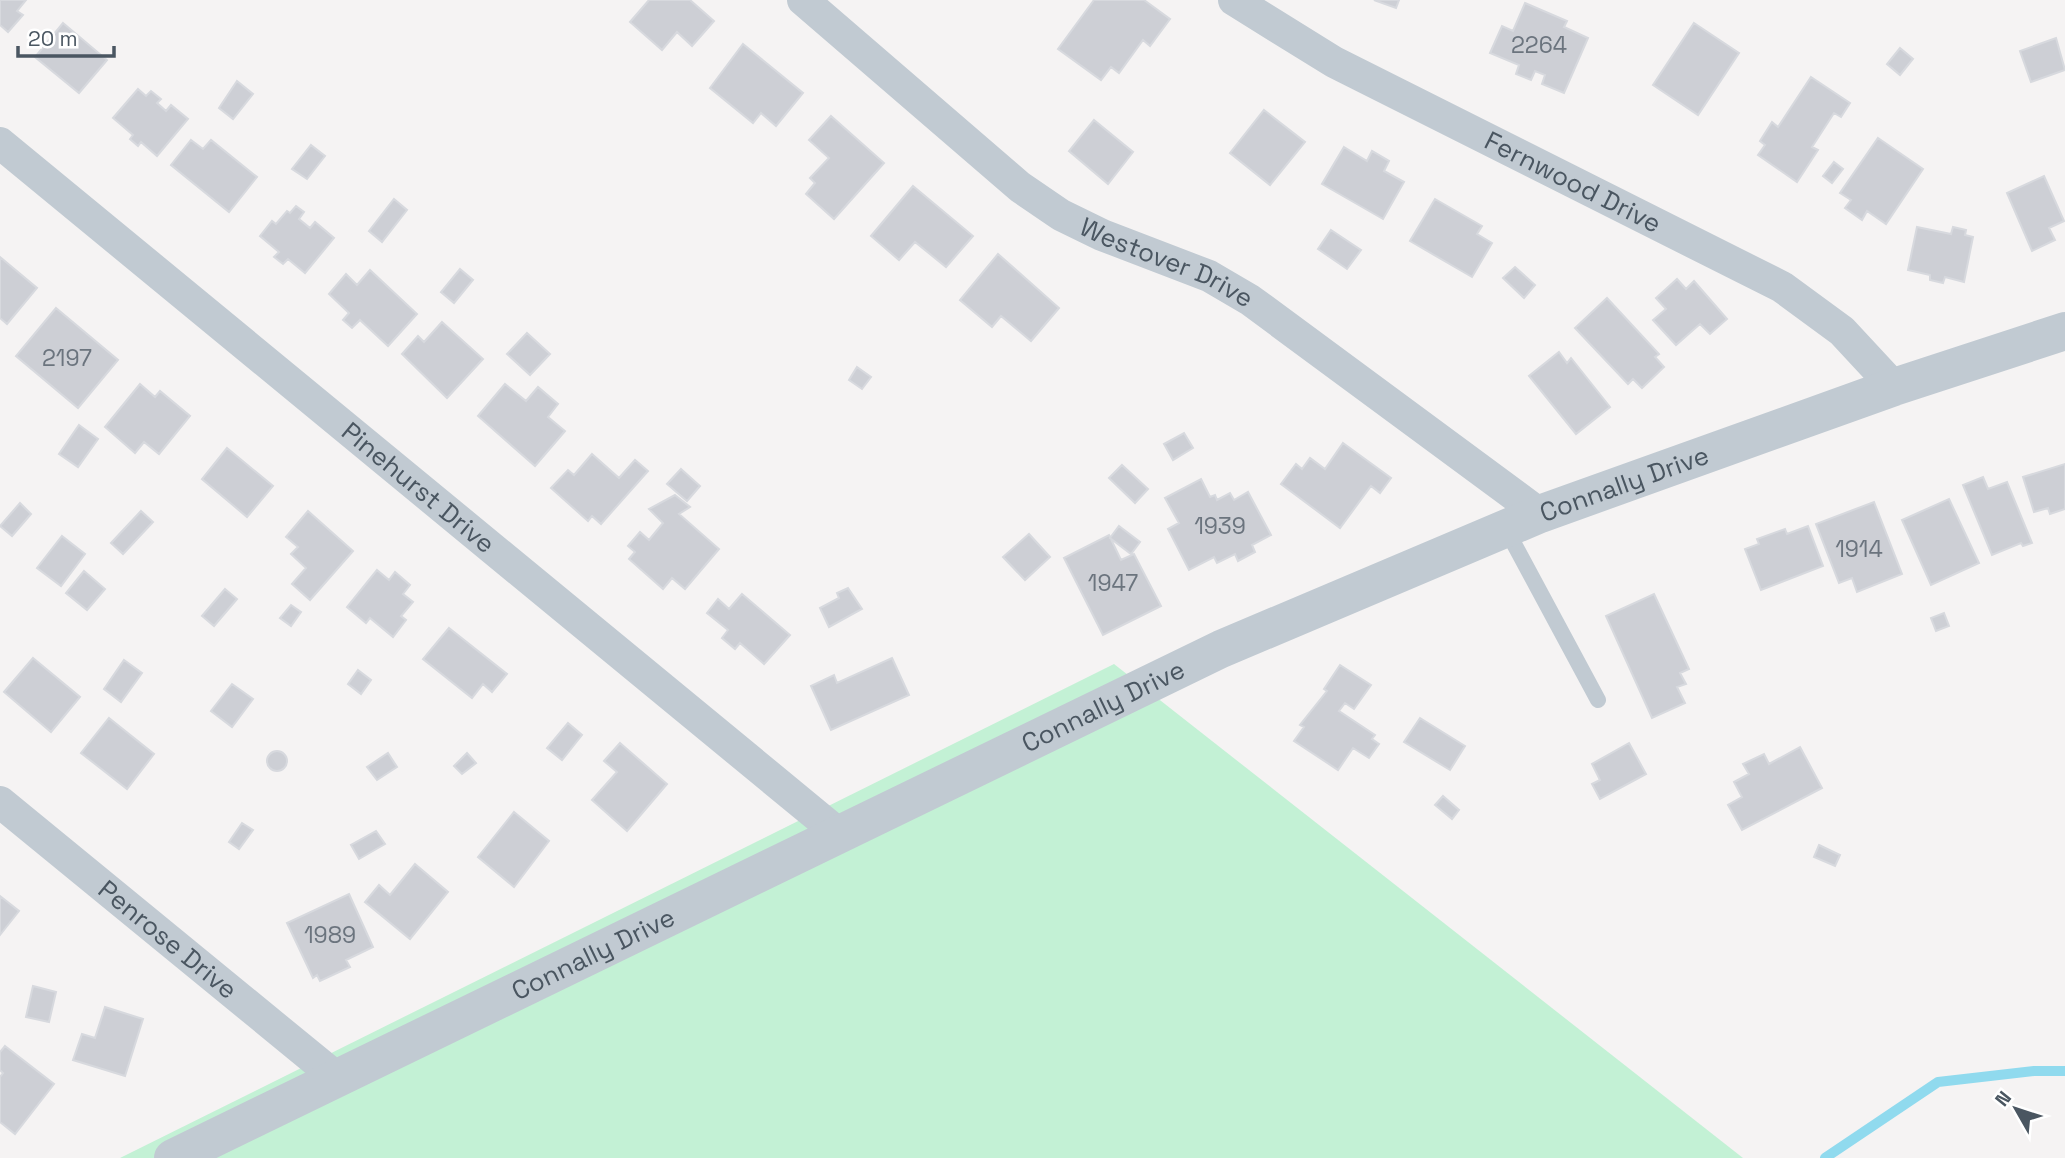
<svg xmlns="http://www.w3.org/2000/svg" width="2065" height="1158" font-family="'Space Grotesk',sans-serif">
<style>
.green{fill:#c3f1d5}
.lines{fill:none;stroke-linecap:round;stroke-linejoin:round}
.stream{stroke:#90daee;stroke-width:10}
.building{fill:#cdcfd5;stroke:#d7d9de;stroke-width:2}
.service{stroke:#c1cad2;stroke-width:16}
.minor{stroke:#c1cad2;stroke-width:32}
.tertiary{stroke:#c1cad2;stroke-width:38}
.labels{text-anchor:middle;stroke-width:6;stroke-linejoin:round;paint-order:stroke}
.number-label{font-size:23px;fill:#6b747e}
.street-label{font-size:26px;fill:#4a5661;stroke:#fff}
</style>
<rect width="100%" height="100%" fill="#f5f3f3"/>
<path class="green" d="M1114,664L1743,1158H120Z"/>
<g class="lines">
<path class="stream" d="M1825,1158L1938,1082L2034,1071H2065"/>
</g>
<path class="building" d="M0,0H26L17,11L23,15L8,32L0,25Z
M649,0H690L714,21L692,46L677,32L662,50L630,22Z
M1094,0H1144L1170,19L1150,46L1143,40L1119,73L1111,67L1101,80L1058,49Z
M1374,0H1399L1396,8Z
M1525,3L1567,21L1564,27L1588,38L1564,93L1542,84L1545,75L1535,71L1531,80L1516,74L1519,65L1490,53L1502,26L1513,31Z
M63,23L107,60L79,93L35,57Z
M1694,23L1739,53L1698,115L1653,85Z
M2056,38L2065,70L2031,82L2020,51Z
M743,44L803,93L776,126L761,113L753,123L710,88Z
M1900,48L1913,59L1900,75L1887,64Z
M1811,77L1850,103L1841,117L1834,113L1812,147L1818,150L1797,182L1758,155L1765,145L1760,141L1772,122L1778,127Z
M237,81L253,94L233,119L219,108Z
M138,89L146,96L151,91L161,99L157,103L166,111L171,105L188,119L157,156L141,142L138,146L130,139L133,135L113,118Z
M1264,110L1305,142L1270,185L1230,153Z
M831,116L884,163L834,219L806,194L815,183L810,178L829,158L809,140Z
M1094,120L1133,152L1108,184L1069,151Z
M1878,138L1923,169L1886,224L1867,211L1862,220L1845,208L1851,200L1840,193Z
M191,140L203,149L211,140L257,177L229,212L171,165Z
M311,145L325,156L307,179L292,169Z
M1344,147L1367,161L1372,151L1389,161L1384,171L1404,182L1383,219L1322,184Z
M1834,162L1843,169L1832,183L1823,176Z
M2044,176L2064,221L2049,228L2055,240L2032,251L2007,193Z
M913,186L973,236L946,267L915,242L899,260L871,236Z
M394,199L407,210L382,242L369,231Z
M1435,199L1482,226L1477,234L1492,243L1472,277L1410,241Z
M296,206L304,212L299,219L310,228L315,222L334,238L305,273L288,259L283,264L274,257L279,252L260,236L272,221L276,224L287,211L290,213Z
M1917,227L1951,234L1953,227L1966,230L1965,235L1973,237L1964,282L1945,277L1943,283L1930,280V275L1908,270Z
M1331,230L1361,250L1347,269L1318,249Z
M998,254L1059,308L1031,341L1001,316L992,327L960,300Z
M0,257L37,288L7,324L0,318Z
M1515,267L1535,285L1524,298L1503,278Z
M460,269L473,280L454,303L441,292Z
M370,270L417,314L388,346L360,320L352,328L343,320L349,313L329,294L346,274L357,285Z
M1677,279L1686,289L1694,281L1727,319L1710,334L1700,324L1676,345L1653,320L1666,309L1656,298Z
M1607,298L1659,354L1655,357L1664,367L1642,388L1633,379L1628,384L1575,328Z
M56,308L118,360L78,408L16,356Z
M442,322L483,359L447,398L402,354L418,336L424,342Z
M527,333L550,354L530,375L507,354Z
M1559,352L1567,363L1571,358L1610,407L1576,434L1529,376Z
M857,367L871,377L862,389L849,380Z
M140,384L155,397L160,391L190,416L159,454L144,442L135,453L105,427Z
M505,384L526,401L538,387L558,404L548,417L565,431L535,466L478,416Z
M79,425L98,439L78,467L59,454Z
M1184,433L1193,448L1173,460L1164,444Z
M1343,443L1391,478L1380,493L1371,486L1340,528L1281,484L1296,464L1302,469L1310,458L1325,469Z
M227,448L273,486L247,517L202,479Z
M592,454L619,478L635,460L648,471L601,524L592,516L588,521L551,488L568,470L574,475Z
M2065,464V509L2050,514L2048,508L2034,512L2023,477Z
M1122,465L1148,489L1135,503L1109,478Z
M681,469L700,486L687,501L667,484Z
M1983,477L1988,489L2007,482L2032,543L2023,546L2021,543L1992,555L1963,485Z
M1201,479L1210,497L1215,495L1217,500L1230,493L1234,500L1248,492L1271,535L1252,545L1255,552L1238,561L1235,554L1217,563L1214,557L1189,570L1168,529L1179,523L1165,498Z
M675,495L690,507L679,514L719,549L685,589L672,578L663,589L629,559L635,552L628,546L640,532L649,540L663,523L649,509Z
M1949,499L1979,563L1931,585L1902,520Z
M1874,502L1902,574L1857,592L1852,578L1839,583L1816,524Z
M20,503L31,514L12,536L0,526Z
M141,511L153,522L123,554L111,543Z
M308,511L353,551L310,600L292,584L306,568L291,554L298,547L286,537Z
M1119,526L1140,542L1131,554L1110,538Z
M1808,526L1823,566L1761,590L1745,549L1759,544L1757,539L1785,529L1787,534Z
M1029,534L1050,557L1025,580L1003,557Z
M1109,535L1121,560L1134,554L1161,606L1103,635L1064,558Z
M62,536L85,554L61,586L37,568Z
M377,570L389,580L395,572L410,585L403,594L413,602L401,616L406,620L393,637L370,618L366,623L347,607Z
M84,571L105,589L87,610L66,593Z
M848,588L862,609L829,627L820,608L839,598L837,593Z
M225,589L237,599L214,626L202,616Z
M742,594L790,635L764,664L740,643L735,649L722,638L728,630L707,613L718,599L729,609Z
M1654,594L1689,669L1680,673L1686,684L1677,687L1685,703L1652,718L1606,616Z
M291,605L301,612L291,626L280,618Z
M1944,613L1949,626L1936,631L1931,618Z
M449,628L507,674L492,692L483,684L472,698L423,659Z
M33,658L80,697L51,732L4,692Z
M892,658L909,695L831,730L811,686L834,675L837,683Z
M124,660L142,673L121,702L104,689Z
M1340,665L1371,685L1354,709L1345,703L1339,711L1375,735L1372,739L1379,744L1369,758L1353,748L1338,770L1294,741L1304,727L1300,725L1327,691L1324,689Z
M358,670L371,680L361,694L348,684Z
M232,684L253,699L232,727L211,711Z
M109,718L154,754L127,789L81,753Z
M1420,718L1465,746L1450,770L1404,742Z
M568,723L582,735L562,760L547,748Z
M620,743L667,784L627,831L592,800L617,772L604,761Z
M1629,743L1646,774L1600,799L1592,784L1600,780L1592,764Z
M1800,747L1822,788L1742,830L1728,805L1742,797L1734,782L1749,774L1743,764L1764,754L1769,764Z
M267 761a10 10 0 1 1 20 0a10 10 0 1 1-20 0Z
M388,753L397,767L377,780L367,767Z
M467,753L476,763L462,774L454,766Z
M1443,796L1459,810L1452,819L1435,805Z
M514,812L549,841L514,887L478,857Z
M242,823L253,830L239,849L229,842Z
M376,831L385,844L359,859L351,845Z
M1819,845L1840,855L1835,866L1814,857Z
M415,864L448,892L410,939L365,902L379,885L390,895Z
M349,894L373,947L346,960L350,967L320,981L317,975L313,978L287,923Z
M0,896L19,911L0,935Z
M33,986L56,992L49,1022L26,1017Z
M105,1007L143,1019L125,1076L73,1060L82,1034L95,1038Z
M5,1046L54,1084L15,1134L0,1122V1077L3,1073L0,1070V1052Z"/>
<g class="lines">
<path class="service" d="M1506,529L1598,700"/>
<g class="minor">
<path id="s1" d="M803,0L1020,187L1061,215L1102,235L1209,276L1250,300L1540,514"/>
<path id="s2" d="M1234,0L1334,62L1782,287L1842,331L1894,387"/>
<path id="s3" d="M0,143L838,833"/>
<path id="s4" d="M0,802L337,1078"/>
</g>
<path class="tertiary" id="s5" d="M173,1158L1221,649L1540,514L1894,387L2065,331"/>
</g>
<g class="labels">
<g class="number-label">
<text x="1539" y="53">2264</text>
<text x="67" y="366">2197</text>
<text x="1220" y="534">1939</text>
<text x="1859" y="557">1914</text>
<text x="1113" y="591">1947</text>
<text x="330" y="943">1989</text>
</g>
<g class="street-label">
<text dy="9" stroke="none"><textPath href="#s2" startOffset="385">Fernwood Drive</textPath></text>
<text dy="9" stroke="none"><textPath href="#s1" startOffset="452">Westover Drive</textPath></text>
<text dy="9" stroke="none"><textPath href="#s5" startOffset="1601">Connally Drive</textPath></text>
<text dy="9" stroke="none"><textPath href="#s3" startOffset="542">Pinehurst Drive</textPath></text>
<text dy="9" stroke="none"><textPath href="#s5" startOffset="1034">Connally Drive</textPath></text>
<text dy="9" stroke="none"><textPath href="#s4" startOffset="217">Penrose Drive</textPath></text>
<text dy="9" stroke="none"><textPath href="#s5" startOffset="467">Connally Drive</textPath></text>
</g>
</g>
<g transform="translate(2016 1109) rotate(309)" stroke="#ffffff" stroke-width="5" paint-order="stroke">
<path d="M0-5L12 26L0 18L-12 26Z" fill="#4a5661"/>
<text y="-10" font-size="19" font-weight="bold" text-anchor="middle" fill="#4a5661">N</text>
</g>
<path d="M18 46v10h96v-10" fill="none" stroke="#4a5661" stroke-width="3.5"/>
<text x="28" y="46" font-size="21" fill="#4a5661" stroke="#ffffff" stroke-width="5" paint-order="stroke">20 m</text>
</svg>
